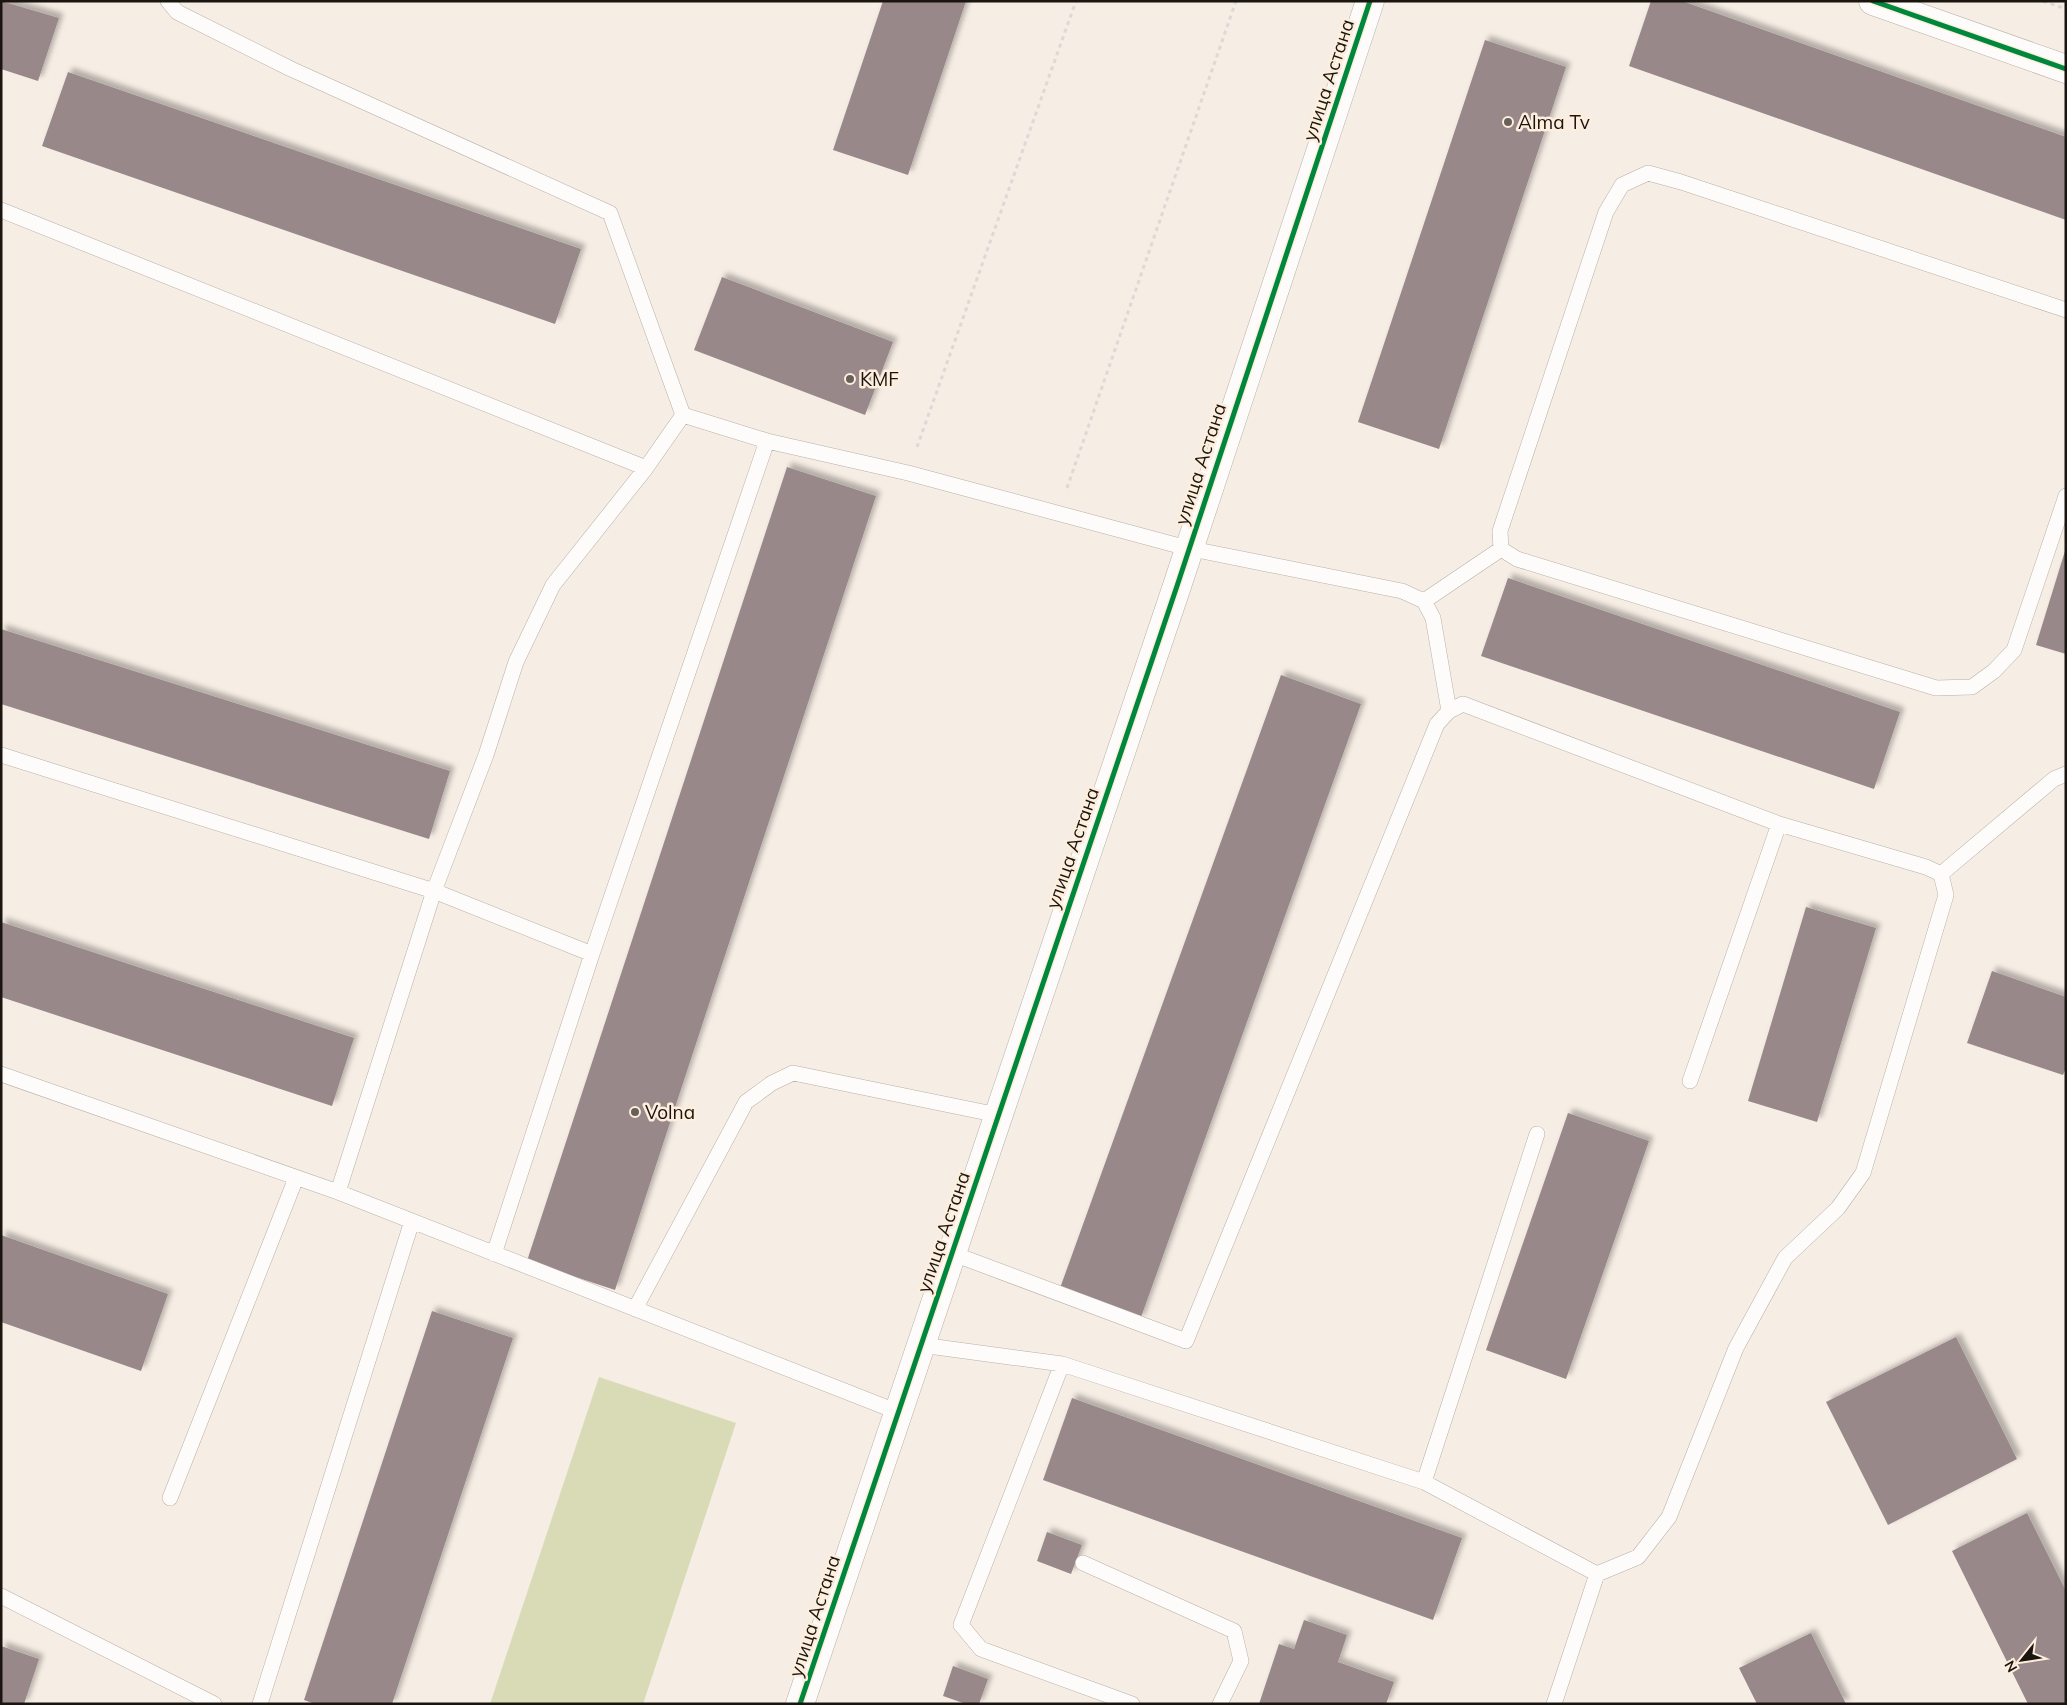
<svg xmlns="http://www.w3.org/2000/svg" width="2067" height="1705" font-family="Mulish,sans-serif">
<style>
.green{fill:#d8dbb5}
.building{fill:#99888a;filter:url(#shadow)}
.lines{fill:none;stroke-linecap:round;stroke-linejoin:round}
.lane-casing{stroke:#b7b0a9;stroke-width:16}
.street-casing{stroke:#b7b0a9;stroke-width:29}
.secondary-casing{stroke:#b7b0a9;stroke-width:29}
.path{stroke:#dcd9d6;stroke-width:3;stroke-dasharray:4 4;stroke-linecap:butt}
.lane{stroke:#fefcfb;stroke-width:15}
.street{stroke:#fefcfb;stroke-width:28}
.secondary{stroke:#fefcfb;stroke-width:28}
.cycleway-casing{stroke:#fdeedd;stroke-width:8}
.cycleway{stroke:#00873e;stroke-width:5}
.poi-dot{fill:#67615a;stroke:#fdeedd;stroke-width:2}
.labels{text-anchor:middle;stroke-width:5;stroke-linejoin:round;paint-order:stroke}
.street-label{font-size:19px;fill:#1a150f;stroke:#fdeedd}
.poi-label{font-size:19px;fill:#1a150f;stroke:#fdeedd;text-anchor:start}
</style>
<defs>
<filter id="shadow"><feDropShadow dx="4.5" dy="-4.5" stdDeviation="2.5" flood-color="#0004"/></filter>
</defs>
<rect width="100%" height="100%" fill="#f6ede4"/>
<path class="green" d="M599,1377L736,1423L643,1704H490Z"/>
<path class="building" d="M1,1L59,18L38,81L1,69Z
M883,1H966L908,175L833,150Z
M1651,1H1682L2066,137V220L1629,66Z
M1485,40L1566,67L1439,449L1358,422Z
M68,72L581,249L555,324L42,146Z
M722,277L893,342L865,415L694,350Z
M787,467L876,496L615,1290L527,1261Z
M2065,551H2066V654L2036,645Z
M1508,578L1900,712L1874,789L1481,656Z
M1,629L450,771L429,839L1,704Z
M1281,675L1361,704L1140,1320L1059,1291Z
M1806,907L1876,928L1817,1122L1748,1101Z
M1,922L354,1038L332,1106L1,997Z
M1992,971L2066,997V1068L2063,1075L1967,1043Z
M1568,1113L1649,1141L1566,1379L1486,1350Z
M1,1235L168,1294L141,1371L1,1322Z
M432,1311L513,1338L392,1704H315L304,1700Z
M1956,1337L2017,1459L1888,1525L1826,1402Z
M1072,1398L1462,1538L1433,1620L1043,1480Z
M2027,1513L2066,1591V1704H2028L1952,1551Z
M1047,1532L1082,1545L1071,1574L1037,1561Z
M1304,1620L1347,1635L1338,1662L1394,1682L1386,1704H1259L1279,1644L1294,1649Z
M1811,1633L1846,1704H1757L1739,1668Z
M1,1646L39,1659L24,1704H1Z
M953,1666L988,1679L979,1704H966L943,1696Z"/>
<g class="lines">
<defs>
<path id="lane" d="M168,1L177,12L291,69L610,213L683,415L767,441L908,473L1187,548L1402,591L1424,601L1433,618L1449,711
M1,210L646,468
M683,415L646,468L553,585L516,662L486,755L434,891L592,954L767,441
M1501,549L1500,531L1606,212L1622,185L1648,173L1681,182L2066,310
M1501,549L1517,559L1936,688L1972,687L1994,671L2014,650L2066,496
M1424,601L1501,549
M1,755L434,891L338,1192L898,1412
M1941,874L2054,779L2066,774
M1,1074L338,1192
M1690,1081L1779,824
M951,1253L1186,1341L1437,724L1449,711L1463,704L1779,824L1926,867L1941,874L1946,895L1863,1173L1838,1208L1785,1258L1736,1348L1669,1517L1638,1557L1597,1574L1554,1704
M494,1254L592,954
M635,1309L746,1102L772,1083L793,1073L998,1115
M921,1345L1062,1364L1424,1482L1597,1574
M1062,1364L961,1625L981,1649L1132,1704
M1424,1482L1537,1134
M170,1498L296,1178
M1083,1563L1234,1631L1241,1661L1220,1704
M1,1596L214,1704
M260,1704L412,1221"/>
<path id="street" d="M1873,1L2066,69"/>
<path id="secondary" d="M800,1704L1177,586L1370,1"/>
</defs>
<use href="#lane" class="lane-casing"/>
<use href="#street" class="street-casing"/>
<use href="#secondary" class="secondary-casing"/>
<path class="path" d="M2043,1L2066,9
M917,447L1076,1
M1067,488L1236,1"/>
<use href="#lane" class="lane"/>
<use href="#street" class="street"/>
<use href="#secondary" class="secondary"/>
<defs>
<path id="cycleway" d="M1873,1L2066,69
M800,1704L1177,586L1370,1"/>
</defs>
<use href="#cycleway" class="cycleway-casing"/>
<use href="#cycleway" class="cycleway"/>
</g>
<g class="poi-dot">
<circle cx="1508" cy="122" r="5"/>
<circle cx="850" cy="379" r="5"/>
<circle cx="635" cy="1112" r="5"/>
</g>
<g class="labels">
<g class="street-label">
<text transform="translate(1328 80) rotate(-72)" y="7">улица Астана</text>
<text transform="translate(1200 464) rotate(-72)" y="7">улица Астана</text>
<text transform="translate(1072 848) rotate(-71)" y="7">улица Астана</text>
<text transform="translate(943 1232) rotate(-71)" y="7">улица Астана</text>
<text transform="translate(814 1616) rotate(-72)" y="7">улица Астана</text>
</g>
<g class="poi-label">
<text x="1518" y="129">Alma Tv</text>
<text x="860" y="386">KMF</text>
<text x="645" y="1119">Volna</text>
</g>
</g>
<rect width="2067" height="1705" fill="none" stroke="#1a150f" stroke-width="5"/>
<g transform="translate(2022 1660) rotate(240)" stroke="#fdeedd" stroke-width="4" paint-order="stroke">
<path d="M0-4L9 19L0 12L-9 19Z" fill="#1a150f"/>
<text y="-8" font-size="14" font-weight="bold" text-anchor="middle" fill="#1a150f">N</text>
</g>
</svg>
